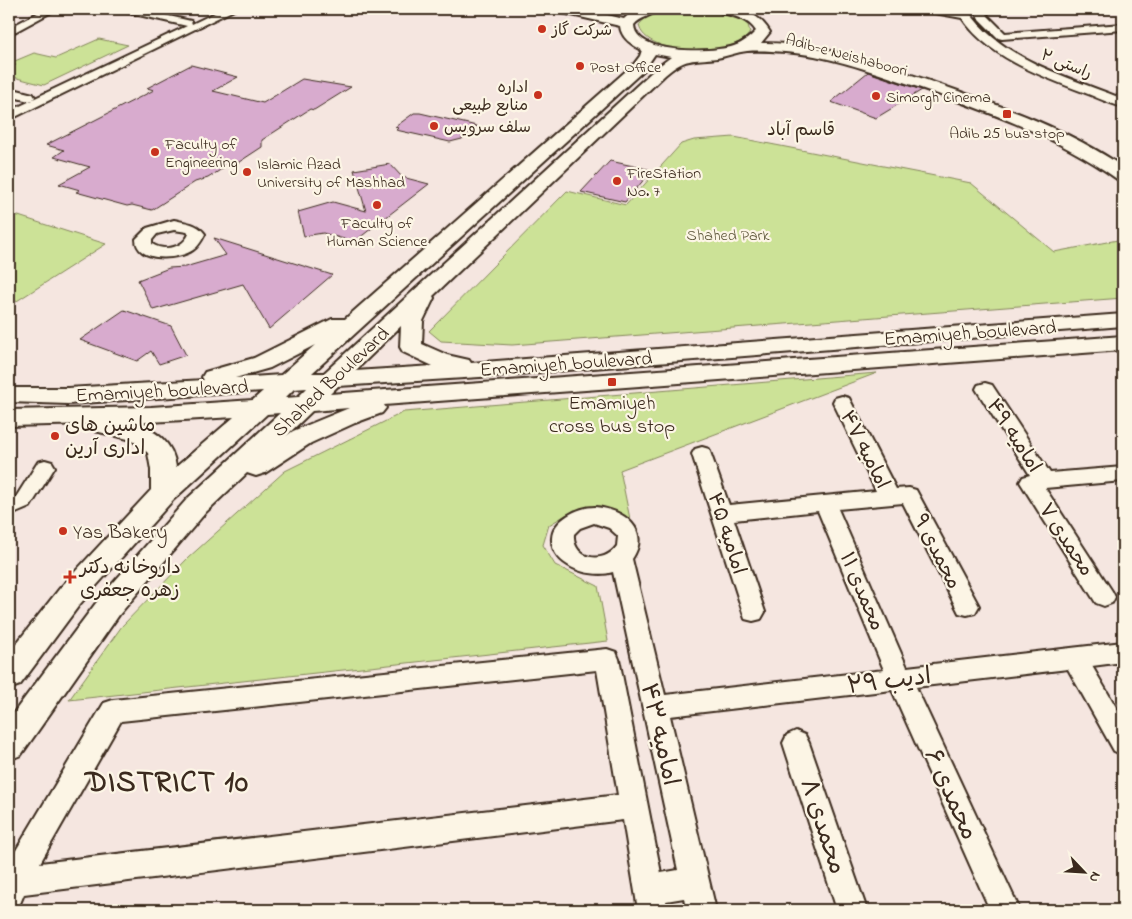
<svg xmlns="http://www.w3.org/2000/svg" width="1132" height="919" font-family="'Indie Flower','Playpen Sans Arabic',sans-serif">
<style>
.green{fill:#cce297;stroke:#84865a}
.building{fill:#d8abce;stroke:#3b2a1e}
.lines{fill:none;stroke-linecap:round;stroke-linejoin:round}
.minor-casing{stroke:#3b2a1e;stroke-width:4}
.major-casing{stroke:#3b2a1e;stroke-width:4}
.minor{fill:#fcf5e5;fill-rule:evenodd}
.major{fill:#fcf5e5;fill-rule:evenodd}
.poi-dot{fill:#c8321e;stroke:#fcf5e5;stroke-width:2}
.labels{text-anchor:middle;stroke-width:4.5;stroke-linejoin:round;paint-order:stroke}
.far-poi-label{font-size:16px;fill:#3b2a1e;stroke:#fcf5e5;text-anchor:start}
.far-street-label{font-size:16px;fill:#3b2a1e;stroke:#fcf5e5}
.far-park-label{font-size:16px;fill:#5f583c;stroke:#fcf5e5}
.far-neighbourhood-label{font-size:18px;fill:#3b2a1e;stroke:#fcf5e5}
.street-label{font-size:20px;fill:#3b2a1e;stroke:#fcf5e5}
.poi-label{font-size:20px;fill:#3b2a1e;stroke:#fcf5e5;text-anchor:start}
.near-street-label{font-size:24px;fill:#3b2a1e;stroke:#fcf5e5}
.near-district-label{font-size:30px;font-weight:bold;letter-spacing:1px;fill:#3b2a1e;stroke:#fcf5e5}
</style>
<rect width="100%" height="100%" fill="#f5e6e0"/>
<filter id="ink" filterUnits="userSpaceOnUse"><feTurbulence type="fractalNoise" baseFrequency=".02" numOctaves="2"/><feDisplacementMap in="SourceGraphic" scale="10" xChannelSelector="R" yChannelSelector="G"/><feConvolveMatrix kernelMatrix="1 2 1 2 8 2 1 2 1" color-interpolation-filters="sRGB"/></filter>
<g filter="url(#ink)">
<path class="green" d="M679,9C704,9 728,9 748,25L750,32C737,58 644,57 639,25C648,12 664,11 679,9Z
M99,39L128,45L44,85L9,76V69L16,65L10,63L34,53L56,58Z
M734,137L971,183L1054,252L1123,239V298L512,345L441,341L429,331L567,191L626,205L681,144L694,140Z
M9,213L106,244L9,306Z
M877,373L620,470L631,524L601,510H574L549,525L543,545L555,565L598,586L608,641L69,700L122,626L188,558L285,471L404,412Z"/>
<path class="building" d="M191,65L238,77L213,91L263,103L302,79L351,87L314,110L310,109L262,140V147L233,166L228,165L208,178L195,182L152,210L132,205L127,206L76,192L80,190L59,184L90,167L54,157L64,150L46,145L154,90L147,88Z
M868,72L891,80L922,90L876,118L831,102Z
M414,113H420L477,126L462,139L450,142L396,130L398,128L395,127Z
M610,161L652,170L625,202L581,192Z
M390,164L402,177L429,184L354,242L323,233L304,236L298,212L333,202L366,211L354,170Z
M214,238L332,275L269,329L243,284L153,310L138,280L169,268L185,267L226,255Z
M124,310L171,326L186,355L159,364L151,351L137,361L80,340Z"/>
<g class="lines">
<defs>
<path id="minor" d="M45,9H57L9,35V28Z
M120,9H138L191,21L192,24L223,9H236L9,120V111L33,100L29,101L9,96V88L33,94L35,97L33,99L187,26L121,11Z
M924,9L958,11L957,9H967C1001,60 1069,77 1123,99V107C1110,104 1096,97 1083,92C1041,76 988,57 962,18L929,12Z
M975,9H985L988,16L1005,33L1123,24V30L1002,39L998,38L979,19Z
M174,220C187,223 197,223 205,234C202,240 199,246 193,250C179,260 136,263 136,239L147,228ZM174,230L187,232L189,234C183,248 164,252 152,244V240L157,234Z
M985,383L992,385L1050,473L1123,467V481L1045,488L1112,591L1115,597L1112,603L1104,606L1096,603L1020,482L1023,477L1030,475L976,389L978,385Z
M842,396L849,398L851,402L896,489L909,488L916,490L979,606L975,613L967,615L959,613L903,503L838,509L907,667L1123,642V662L1092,666L1123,719V755L1114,751L1068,669L916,687L1020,910H990L892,690L670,716L716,910H686L684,898L666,901L668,910H638L623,820L24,894L19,906L9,910V862L104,703L113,700L607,649L616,652L619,659L661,873L678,870L613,572C591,579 550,566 552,538C553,520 578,507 595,507C623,509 652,530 632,559L665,695L884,670L818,511L734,520L765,612L761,619L753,621L745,619L692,454L695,449L702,447L709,449L729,505L876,491L833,402L835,398ZM594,523L609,528L618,536L617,546C604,565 572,560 574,534L580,528ZM597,670L618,795L40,863L121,721Z
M45,460L52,462L55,467L30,507L9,516V500L16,497L38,462Z
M796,731L805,735L809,743L867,910H837L783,743L787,735Z"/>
<path id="major" d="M557,9H583L624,19C633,9 645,9 658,9C653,16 640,17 634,25C635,55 713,53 734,46C743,43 749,38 756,31C749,19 734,16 720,12L719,9C740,8 758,12 770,32L761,43C822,42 883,65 941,85C1004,107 1068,129 1123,167V180L1117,179C1054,134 979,108 906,83C868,70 826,55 785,52C773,51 759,50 747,51C737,52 727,56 717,58C692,61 686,57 665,75L433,296L434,298L423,321L422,344L447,355L469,360L471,363L1123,314V326L480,377L338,386L330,394L1123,336V350L384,405L386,408L382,413L355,423L311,443L265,473L256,476L247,473L206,512L119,615L21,755L9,760V719L99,599L188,498L280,413L267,414L173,500L80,604L20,685L9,689V653L60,588L151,490V470L148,453L132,440L95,431L92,424L9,426V410L151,407L253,400L263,391L68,404L9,402V388H68L204,380L202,377L205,372L254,358L332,319H345L634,64L640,56L642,50C632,45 621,38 620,26L558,12ZM655,54L671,57L655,69L324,373H312L644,70ZM401,326L400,347L403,352L433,366L355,371ZM315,345L281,375L235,378L270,368ZM307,388L298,397L285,398L294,389ZM349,408L293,431L286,436L312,411ZM234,417L176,467C173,442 156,430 133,423Z"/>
</defs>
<use href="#minor" class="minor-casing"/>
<use href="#major" class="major-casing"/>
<use href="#minor" class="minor"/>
<use href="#major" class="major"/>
</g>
</g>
<g class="poi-dot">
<circle cx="542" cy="29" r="5"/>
<circle cx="580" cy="66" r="5"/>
<circle cx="538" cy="95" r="5"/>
<circle cx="876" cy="96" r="5"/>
<rect x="1002" y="109" width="10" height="10" rx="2.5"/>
<circle cx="434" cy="126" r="5"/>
<circle cx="155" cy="152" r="5"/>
<circle cx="247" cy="172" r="5"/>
<circle cx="617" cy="181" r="5"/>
<circle cx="377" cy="205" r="5"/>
<rect x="607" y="377" width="10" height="10" rx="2.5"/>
<circle cx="55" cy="436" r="5"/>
<circle cx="63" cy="531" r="5"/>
<path d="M67.5 569.5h5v5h5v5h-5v5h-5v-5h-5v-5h5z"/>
</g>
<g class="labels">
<g class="far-poi-label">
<text x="552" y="35">شرکت گاز</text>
<text x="590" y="72">Post Office</text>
<text x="528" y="92" text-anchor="end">اداره<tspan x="528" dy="18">منابع طبیعی</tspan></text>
<text x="886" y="102">Simorgh Cinema</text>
<text x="444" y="132">سلف سرویس</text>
<text x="1007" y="138" text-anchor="middle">Adib 25 bus stop</text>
<text x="165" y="149">Faculty of<tspan x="165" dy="18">Engineering</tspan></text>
<text x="257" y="169">Islamic Azad<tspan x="257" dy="18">University of Mashhad</tspan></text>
<text x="627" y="178">FireStation<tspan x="627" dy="18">No. 7</tspan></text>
<text x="377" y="228" text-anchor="middle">Faculty of<tspan x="377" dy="18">Human Science</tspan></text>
</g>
<g class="far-street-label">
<text transform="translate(847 54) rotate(15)" y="6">Adib-e Neishaboori</text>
<text transform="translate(1067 63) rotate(22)" y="6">راستی ۲</text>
</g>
<g class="far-park-label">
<text x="728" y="240">Shahed Park</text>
</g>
<g class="far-neighbourhood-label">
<text x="801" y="135">قاسم آباد</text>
</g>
<g class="street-label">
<text transform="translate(970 332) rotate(-4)" y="7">Emamiyeh boulevard</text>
<text transform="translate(566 363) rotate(-4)" y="7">Emamiyeh boulevard</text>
<text transform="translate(330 381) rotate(-43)" y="7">Shahed Boulevard</text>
<text transform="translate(162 390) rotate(-3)" y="7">Emamiyeh boulevard</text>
<text transform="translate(1015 435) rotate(57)" y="7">امامیه ۴۹</text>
<text transform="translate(866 449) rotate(63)" y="7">امامیه ۴۷</text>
<text transform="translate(728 533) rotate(72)" y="7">امامیه ۴۵</text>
<text transform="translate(1067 539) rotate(57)" y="7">محمدی ۷</text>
<text transform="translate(938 551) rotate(63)" y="7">محمدی ۹</text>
<text transform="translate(863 591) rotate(67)" y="7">محمدی ۱۱</text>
</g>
<g class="poi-label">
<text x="612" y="409" text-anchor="middle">Emamiyeh<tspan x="612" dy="23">cross bus stop</tspan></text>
<text x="65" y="431">ماشین های<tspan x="65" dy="23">اداری آرین</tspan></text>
<text x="73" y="538">Yas Bakery</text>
<text x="80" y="573">داروخانه دکتر<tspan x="80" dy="23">زهره جعفری</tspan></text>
</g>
<g class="near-street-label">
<text transform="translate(889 680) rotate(-7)" y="8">ادیب ۲۹</text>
<text transform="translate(661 734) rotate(77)" y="8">امامیه ۴۳</text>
<text transform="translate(952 794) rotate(66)" y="8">محمدی ۶</text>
<text transform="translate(824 826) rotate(72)" y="8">محمدی ۸</text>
</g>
<g class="near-district-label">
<text x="167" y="791">DISTRICT 10</text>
</g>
</g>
<rect width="1132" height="919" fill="none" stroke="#fcf5e5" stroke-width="30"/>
<rect x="15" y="15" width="1102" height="889" fill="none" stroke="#3b2a1e" stroke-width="2" filter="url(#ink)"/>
<g transform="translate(1084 872) rotate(115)" stroke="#fcf5e5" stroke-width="4" paint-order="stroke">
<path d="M0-4L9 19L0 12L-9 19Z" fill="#3b2a1e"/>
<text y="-8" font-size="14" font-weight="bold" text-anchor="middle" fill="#3b2a1e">N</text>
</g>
</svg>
